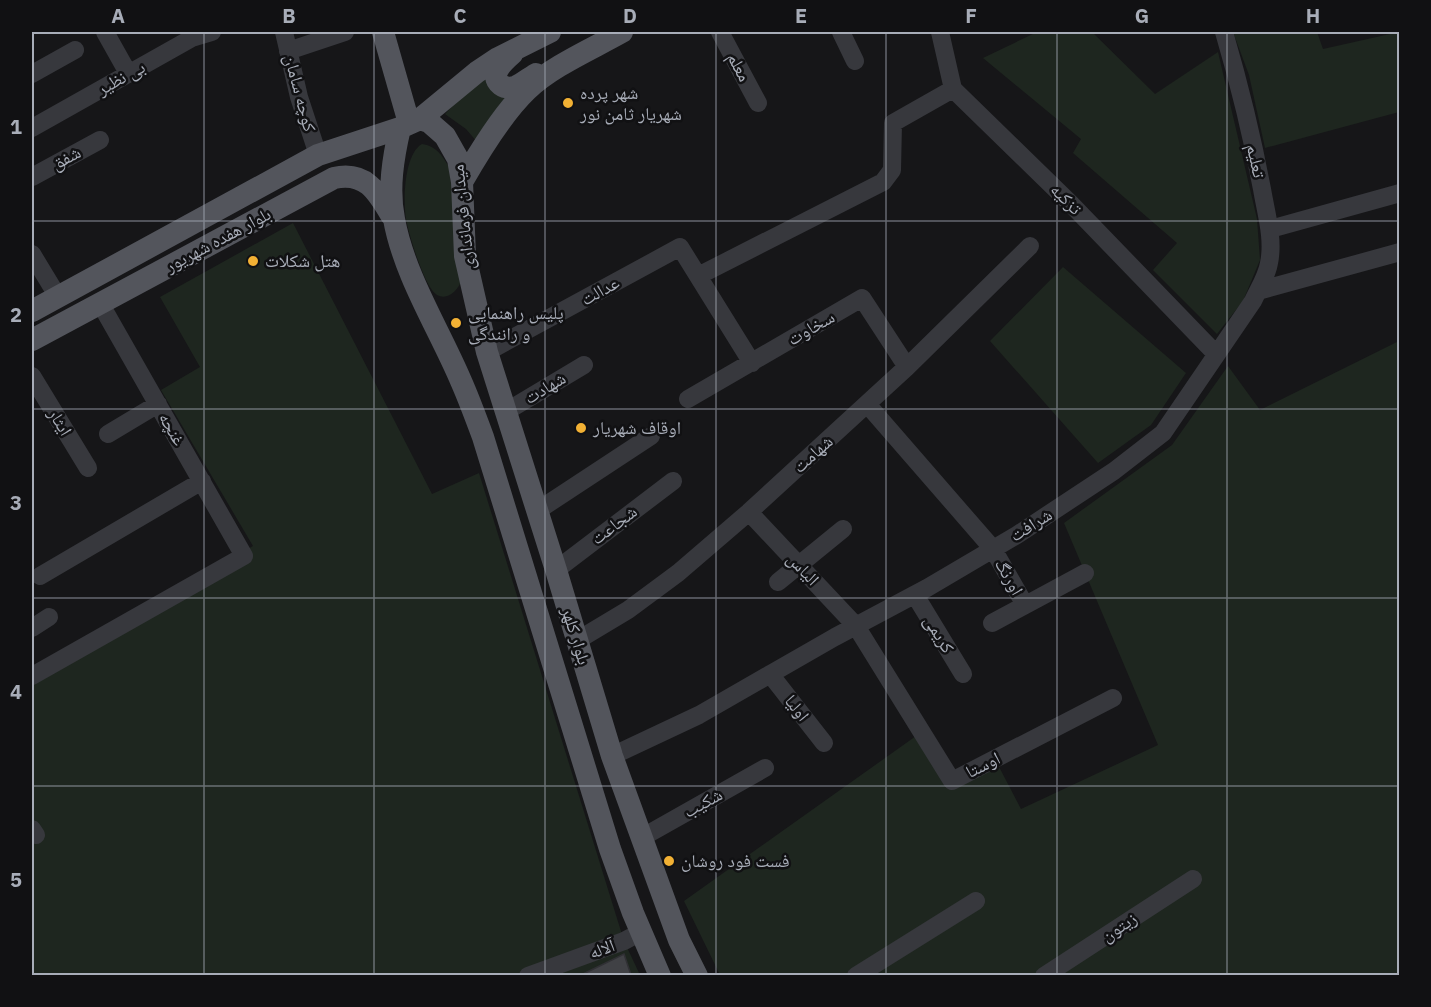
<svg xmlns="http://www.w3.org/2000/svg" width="1431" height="1007" font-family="'IBM Plex Sans','Noto Naskh Arabic',sans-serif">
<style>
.green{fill:#1e261f}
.building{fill:#404145;stroke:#303034;stroke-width:1.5}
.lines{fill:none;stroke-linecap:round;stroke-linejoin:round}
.minor{stroke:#37383d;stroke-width:18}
.major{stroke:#53555c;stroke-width:22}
.grid{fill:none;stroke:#a8adb8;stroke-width:1.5;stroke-opacity:0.55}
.poi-dot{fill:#f2b134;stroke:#111113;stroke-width:2}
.labels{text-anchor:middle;stroke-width:5;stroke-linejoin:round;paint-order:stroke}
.street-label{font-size:18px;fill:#a8adb8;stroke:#111113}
.poi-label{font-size:18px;fill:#a8adb8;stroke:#111113;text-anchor:start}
.neatline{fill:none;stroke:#a8adb8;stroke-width:2}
.grid-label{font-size:20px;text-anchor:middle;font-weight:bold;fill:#a8adb8}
</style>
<rect width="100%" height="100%" fill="#161618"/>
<path class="green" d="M1037,32H1092L1155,94L1218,52L1257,219L1260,260L1243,301L1217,334L1153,270L1177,243L1073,153L1081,139L983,58Z
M1233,32H1317L1323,49L1399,32V112L1265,148L1249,75Z
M487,70L509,95L478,143L466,129L445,114Z
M422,144C436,146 442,155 449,167L462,279C458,292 443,305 432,290C422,277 409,235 406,219C403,201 404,154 422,144Z
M293,223L432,494L479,473L624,941L640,975H32V676L253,546L161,390L200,367L160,297Z
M1063,267L1186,373L1151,425L1098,463L990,341Z
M1399,341V975H720L684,901L916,736L948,788L997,763L1021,809L1158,745L1064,523L1172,445L1228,366L1260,410Z"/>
<path class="building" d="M624,954L631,975H581Z"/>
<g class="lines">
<path class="minor" d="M105,32L128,73
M284,32L299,97L318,155
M720,32L758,103
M841,32L855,61
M940,32L953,89L1072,205L1216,354
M288,51L345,32
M32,74L75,50
M32,128L192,38L212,32
M32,177L100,140
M1270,229L1400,193
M32,254L58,297
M698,276L883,182L892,170L893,123L953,89
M1258,291L1400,252
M487,352L680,247L752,363
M32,376L88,468
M688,399L862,298L907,367
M867,404L993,549L1025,605
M507,411L584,365
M108,434L158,404
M537,511L651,436
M749,512L856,626L952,781L1113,698
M556,570L673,481
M40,576L202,481
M778,582L843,529
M915,595L963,674
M992,623L1085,573
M32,628L49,617
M578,640L628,610L678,573L749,512L907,367L1030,246
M770,674L824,743
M32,676L244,556L100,303
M612,756L699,715L835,637L927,588L1017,535L1114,471L1163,433L1253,301C1259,288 1267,276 1269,263C1274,239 1266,213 1262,189C1252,136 1239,83 1224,32
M32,829L36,835
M641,838L765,768
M528,976L624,941L641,932
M856,976L976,901
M1044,976L1193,879"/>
<path class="major" d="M383,32L409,123
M512,54C504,61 488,75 501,85C505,88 510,88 515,87C522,84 529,78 536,74
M420,119L477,72L498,58L550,32
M462,182C478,154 504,112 527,90C552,66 592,49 622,32
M32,311L318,155L400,128
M32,340L334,178C365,171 377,191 391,215
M660,976L633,913L610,849L483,437C476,418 469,399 461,381C439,329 404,275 394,219C388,189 393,158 400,128L420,119L429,122L445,136L458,159L462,182L465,256L487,352L556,570L612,756L679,940L697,976"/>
</g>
<path class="grid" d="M204,32V976M374,32V976M545,32V976M716,32V976M886,32V976M1057,32V976M1227,32V976M32,221H1400M32,409H1400M32,598H1400M32,786H1400"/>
<g class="poi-dot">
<circle cx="568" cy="103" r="6"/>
<circle cx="253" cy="261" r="6"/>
<circle cx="456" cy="323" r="6"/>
<circle cx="581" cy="428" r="6"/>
<circle cx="669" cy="861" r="6"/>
</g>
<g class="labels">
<g class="street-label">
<text transform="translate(739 67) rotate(62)" y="6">معلم</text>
<text transform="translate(121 78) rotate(-29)" y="6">بی نظیر</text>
<text transform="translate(300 93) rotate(75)" y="6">کوچه سامان</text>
<text transform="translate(66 158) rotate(-28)" y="6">شفق</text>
<text transform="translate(1256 161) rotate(78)" y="6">تعلیم</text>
<text transform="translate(1066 199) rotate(45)" y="6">تزکیه</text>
<text transform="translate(463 217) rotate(-96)" y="6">میدان فرمانداری</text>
<text transform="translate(218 240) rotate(-28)" y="6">بلوار هفده شهریور</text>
<text transform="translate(600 291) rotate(-29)" y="6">عدالت</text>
<text transform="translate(811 328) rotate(-30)" y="6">سخاوت</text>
<text transform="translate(545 388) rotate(-31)" y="6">شهادت</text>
<text transform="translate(60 422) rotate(59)" y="6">ایثار</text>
<text transform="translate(172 429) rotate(60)" y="6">غنچه</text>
<text transform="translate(813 454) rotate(-42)" y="6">شهامت</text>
<text transform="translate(614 525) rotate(-37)" y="6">شجاعت</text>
<text transform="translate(1031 525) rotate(-32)" y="6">شرافت</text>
<text transform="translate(803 569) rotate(47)" y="6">الیاس</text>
<text transform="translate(1009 577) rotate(60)" y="6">اورنگ</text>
<text transform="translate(939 634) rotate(59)" y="6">کریمی</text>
<text transform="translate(576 636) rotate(73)" y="6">بلوار کلهر</text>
<text transform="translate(797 708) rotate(52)" y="6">اولیا</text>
<text transform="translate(983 765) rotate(-27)" y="6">اوستا</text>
<text transform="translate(703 803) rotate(-29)" y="6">شکیب</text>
<text transform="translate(1119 927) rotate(-33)" y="6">زیتون</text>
<text transform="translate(602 949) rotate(-20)" y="6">آلاله</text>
</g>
<g class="poi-label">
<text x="580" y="99">شهر پرده<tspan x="580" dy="21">شهریار ثامن نور</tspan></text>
<text x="265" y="267">هتل شکلات</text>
<text x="468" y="319">پلیس راهنمایی<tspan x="468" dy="21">و رانندگی</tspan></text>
<text x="593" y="434">اوقاف شهریار</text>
<text x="681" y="867">فست فود روشان</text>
</g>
</g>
<rect width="1431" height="1007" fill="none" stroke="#111113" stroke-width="66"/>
<rect x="33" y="33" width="1365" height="941" class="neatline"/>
<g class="grid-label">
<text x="118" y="23">A</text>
<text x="289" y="23">B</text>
<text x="460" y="23">C</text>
<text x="630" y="23">D</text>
<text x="801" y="23">E</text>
<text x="971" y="23">F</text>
<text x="1142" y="23">G</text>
<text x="1313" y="23">H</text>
<text x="16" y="134">1</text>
<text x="16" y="322">2</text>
<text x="16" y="510">3</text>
<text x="16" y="699">4</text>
<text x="16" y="887">5</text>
</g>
</svg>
